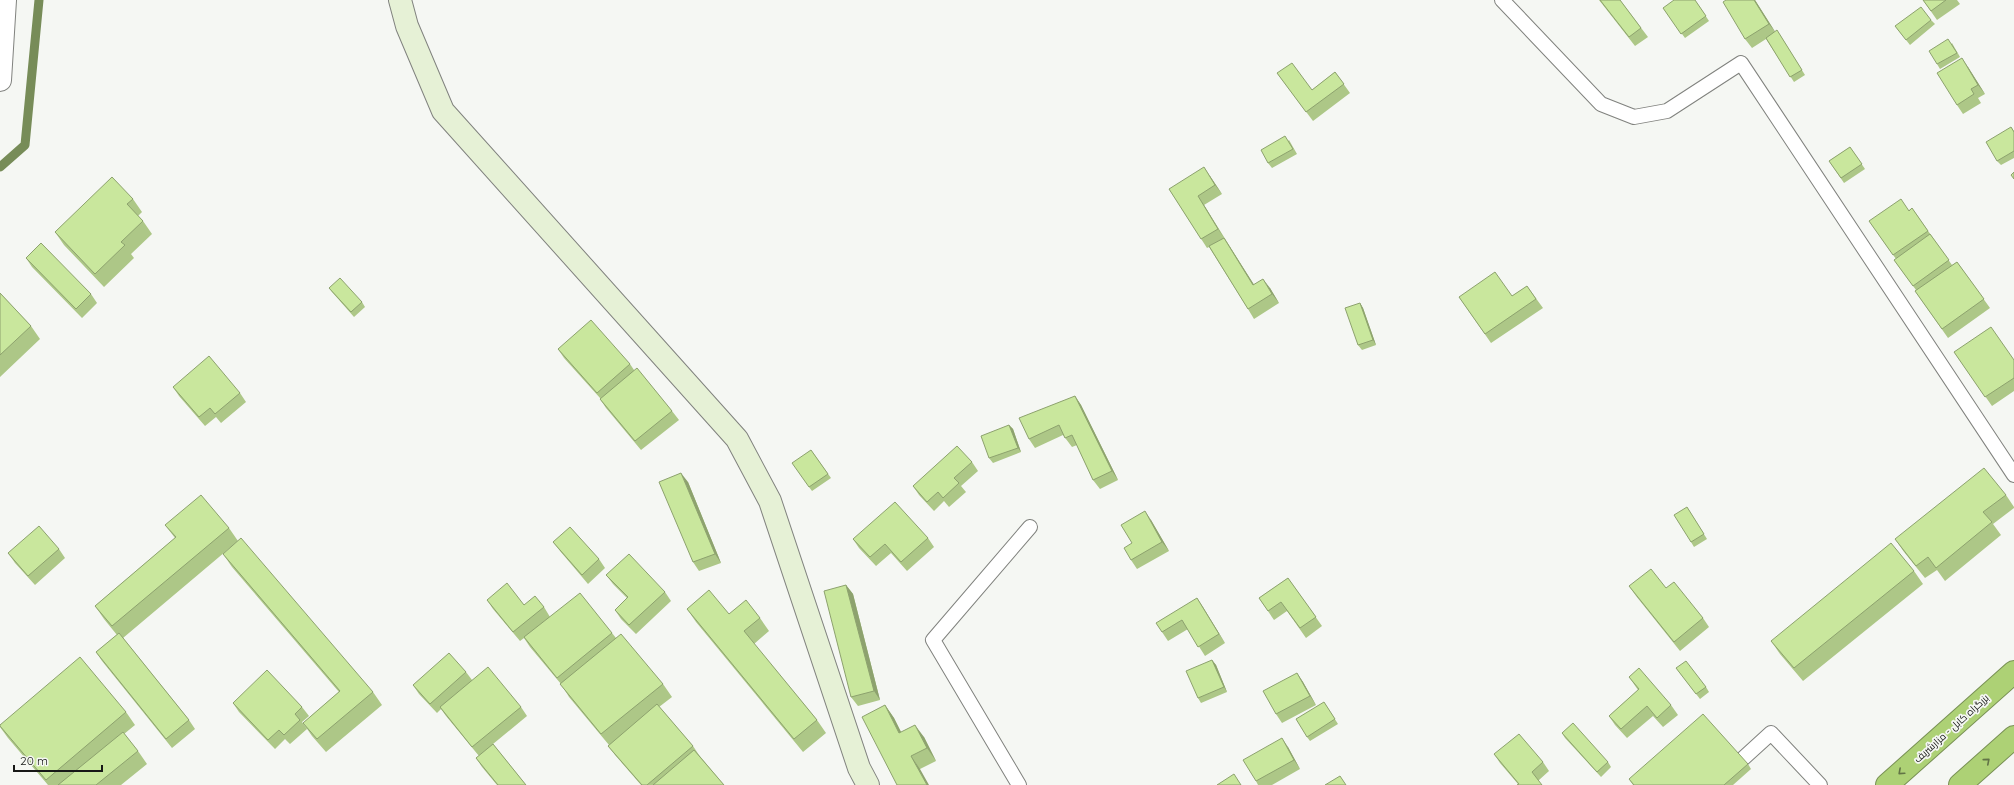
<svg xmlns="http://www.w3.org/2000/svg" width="2014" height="785" font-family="Quicksand,Cairo,sans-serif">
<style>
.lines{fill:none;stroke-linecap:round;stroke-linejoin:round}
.stream{stroke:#778c58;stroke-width:9}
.lane-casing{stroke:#80827e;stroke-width:16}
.street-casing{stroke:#80827e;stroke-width:24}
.secondary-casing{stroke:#80827e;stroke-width:24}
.highway-casing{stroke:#789054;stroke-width:24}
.lane{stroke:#fff;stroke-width:14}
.street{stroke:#fff;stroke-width:22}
.secondary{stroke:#e6f1d6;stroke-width:22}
.highway{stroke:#add175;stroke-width:22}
.wall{fill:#adc787}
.shaded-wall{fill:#8da26e}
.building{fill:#c9e79d;stroke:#8da26e}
.oneway{stroke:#627446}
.labels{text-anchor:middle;stroke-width:3.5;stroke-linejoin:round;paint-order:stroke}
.street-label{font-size:10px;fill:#171816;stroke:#f5f7f3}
</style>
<rect width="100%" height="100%" fill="#f5f7f3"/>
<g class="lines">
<path class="stream" d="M0,167L25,145L39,0"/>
<defs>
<path id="lane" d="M1502,0L1601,104L1634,117L1667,111L1741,63L2014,475
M1019,785L933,640L1030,527
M1714,785L1771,733L1820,785"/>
<path id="street" d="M0,80L5,0"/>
<path id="secondary" d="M400,0L407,26L443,111L737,439L770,501L859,768L868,785"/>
<path id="highway" d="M1887,785L2014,672
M1960,785L2014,737"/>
</defs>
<use href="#lane" class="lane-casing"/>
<use href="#street" class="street-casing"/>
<use href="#secondary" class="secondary-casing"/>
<use href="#highway" class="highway-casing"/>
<use href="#lane" class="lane"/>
<use href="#street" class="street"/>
<use href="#secondary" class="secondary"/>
<use href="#highway" class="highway"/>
</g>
<path class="wall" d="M1599,0H1620L1648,37L1635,46Z
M1695,0L1709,21L1685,38L1663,8Z
M1726,0H1755L1775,32L1780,35L1805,75L1794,82L1766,39L1752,48L1745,39Z
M1923,0H1957L1960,4L1937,20Z
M1931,20L1935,24L1910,45L1895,26Z
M1952,43L1960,57L1940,69L1937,64Z
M1968,67L1985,94L1978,98L1981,103L1963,114L1957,105Z
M1335,72L1350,93L1313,121L1277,73L1312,90Z
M2011,127L2014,131V158L2001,165L1997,161Z
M1289,140L1297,154L1272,168L1268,163Z
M1850,147L1865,169L1844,183L1829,161Z
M1210,176L1222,194L1204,205L1254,285L1270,288L1279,303L1254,319L1248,309L1209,247L1207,248L1169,189Z
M133,199L142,212L138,216L143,221L152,234L131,254L134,258L104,287L64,245L55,232Z
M1912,208L1952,265L1957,262L1990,308L1948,338L1915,291L1916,290L1894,260L1896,259L1869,221L1909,210Z
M26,258L91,294L97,303L82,318L32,267Z
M1527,286L1543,308L1491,343L1459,297L1512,296Z
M329,288L362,302L365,307L354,317L332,292Z
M0,293L31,326L40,339L0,377Z
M1360,303L1363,308L1376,345L1362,350L1358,345Z
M558,349L630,364L634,370L672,411L679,420L641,450L606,408L600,399V398L564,358Z
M1954,352L2014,360V391L1992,406Z
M173,387L240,393L246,402L221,423L216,417L205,426L179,396Z
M1075,396L1081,405L1118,480L1100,489L1093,480L1077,445L1072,447L1063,435L1035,448L1029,439Z
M1009,425L1013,429L1021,452L993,463L989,458Z
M811,450L831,478L812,491L809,487Z
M972,462L978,471L961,486L966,492L949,507L944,501L934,511L919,495L913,486Z
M688,482L721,563L699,571L693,562Z
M2006,495L2014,507V508L1993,524L2001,535L1945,581L1937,570L1925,578L1904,552L1895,539Z
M1687,507L1707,539L1694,547L1691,542Z
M1151,520L1169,551L1137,569L1131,560L1132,543Z
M165,525L229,528L238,541L123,638L189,720L195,729L172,748L102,661L96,652L117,635L104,619L95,606L175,538Z
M928,538L934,547L907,571L891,553L876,566L859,548L853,539Z
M553,542L599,559L605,568L588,584L560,551Z
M59,549L65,558L35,585L15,563L8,553Z
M223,554L373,692L382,705L326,752L312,736L303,723L339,692L232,567Z
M1914,571L1923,584L1803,681L1780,654L1771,641Z
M606,575L665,592L671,601L636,634L621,619L615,610L627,598L613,584Z
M1288,578L1322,626L1306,638L1287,611L1274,620L1259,598Z
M846,585L853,594L880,700L858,706L851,697Z
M1629,586L1666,588L1703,618L1709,627L1680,651L1636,596Z
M1197,598L1225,643L1205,656L1188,629L1168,641L1162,632Z
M487,600L544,607L550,617L612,633L616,638L663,684L672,697L659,707L693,746L699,755L724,785H641L615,755L608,746L609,745L569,697L561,684L530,647L524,638L520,641L493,609Z
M687,609L760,618L769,631L754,644L817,720L826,733L803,752L696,622Z
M1212,660L1216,665L1227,692L1201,703L1198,698Z
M1676,668L1706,687L1709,692L1700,699Z
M466,672L472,680L521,707L527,716L493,744L526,785H497L482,767L476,758L479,756L446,716L441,709L437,713L419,694L413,685Z
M1297,673L1303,682L1316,705L1282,723L1276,714Z
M1629,677L1671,705L1678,715L1663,727L1653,716L1627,738L1615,725L1609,716L1638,690Z
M1324,702L1338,724L1310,741L1307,737Z
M233,703L302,707L309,716L302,722L307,729L290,744L285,739L275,749L239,712Z
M885,705L894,718L901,732L924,737L936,761L920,769L897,785Z
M126,712L135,725L124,734L138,751L147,764L121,785H48L8,738L0,727Z
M1562,733L1608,762L1611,767L1601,777L1565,738Z
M1288,747L1300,769L1272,785H1258L1256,781Z
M1494,754L1543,762L1549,771L1539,780L1518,784L1500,763Z
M1748,764L1751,769L1733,785H1633L1629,779Z"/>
<path class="shaded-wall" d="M1754,0H1755L1776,33L1769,24Z
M1962,58L1968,67L1985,94L1978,85Z
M1204,167L1222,194L1215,185Z
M1198,196L1204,205L1224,238L1218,229Z
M1224,238L1230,247L1260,294L1253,285Z
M1263,279L1270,288L1279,303L1272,294Z
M1360,303L1363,308L1376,345L1373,340Z
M1075,396L1081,405L1118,480L1112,471Z
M1009,425L1013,429L1021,452L1018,448Z
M681,473L688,482L721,563L715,554Z
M1145,511L1151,520L1169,551L1162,542Z
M846,585L853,594L880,700L874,691Z
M1197,598L1203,607L1225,643L1219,634Z
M1212,660L1216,665L1227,692L1224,687Z
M1297,673L1303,682L1316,705L1310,696Z
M885,705L894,718L908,746L899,733Z
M915,725L924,737L936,761L927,748Z
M1282,738L1288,747L1300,769L1294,760Z
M911,756L920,769L929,785H927Z"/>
<path class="building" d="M1600,0H1620L1641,28L1629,37Z
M1674,0H1695L1706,16L1681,34L1663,8Z
M1726,0H1754L1769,24L1745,39L1723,2Z
M1923,0H1946L1931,11Z
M1921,7L1931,20L1906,40L1895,26Z
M1777,30L1802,70L1790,77L1766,38Z
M1948,39L1957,53L1937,64L1929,51Z
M1962,58L1978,85L1971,89L1974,94L1957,105L1937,73Z
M1292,63L1312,90L1335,72L1344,84L1306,112L1277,73Z
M2011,127L2014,132V151L1997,161L1986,142Z
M1285,136L1293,149L1268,163L1261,150Z
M1850,147L1862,164L1841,178L1829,161Z
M1204,167L1215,185L1198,196L1218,229L1201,239L1169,189Z
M2014,172V179L2011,175Z
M112,177L133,199L127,204L143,221L121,242L125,245L95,274L55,232Z
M1901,199L1909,211L1912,208L1928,231L1893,255L1869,221Z
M1930,234L1949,260L1913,286L1894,260Z
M1224,238L1253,285L1263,279L1272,294L1248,309L1209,246Z
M41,243L91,294L76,309L26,258Z
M1957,262L1984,299L1942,329L1915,291Z
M1495,272L1512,296L1527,286L1536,299L1485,334L1459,297Z
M340,278L362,302L351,312L329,288Z
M0,293L31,326L0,355Z
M1360,303L1373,340L1358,345L1345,308Z
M591,320L630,364L597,393L558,349Z
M1991,327L2014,360V378L1985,397L1954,352Z
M209,356L240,393L215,414L210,408L199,417L173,387Z
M637,368L672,411L635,441L600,399Z
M1075,396L1112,471L1093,480L1072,435L1065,438L1059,425L1029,439L1019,418Z
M1009,425L1018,448L989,458L981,436Z
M957,446L972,462L954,478L959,483L943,498L938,492L927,502L913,486Z
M811,450L828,474L809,487L792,463Z
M1984,468L2006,495L1983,512L1992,522L1936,568L1928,557L1916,566L1895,539Z
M681,473L715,554L693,562L659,482Z
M201,495L229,528L112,626L95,606L176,537L165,525Z
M895,502L928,538L901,562L885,544L870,557L853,539Z
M1687,507L1704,534L1691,542L1674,515Z
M1145,511L1162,542L1131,560L1124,548L1132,543L1121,525Z
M39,526L59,549L28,576L8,553Z
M570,527L599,559L582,575L553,542Z
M241,538L373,692L317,739L303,723L340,691L223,554Z
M1891,543L1914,571L1794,668L1771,641Z
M629,554L665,592L629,625L615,610L628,597L606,575Z
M1651,569L1666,588L1674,582L1703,618L1674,642L1629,586Z
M1288,578L1316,617L1300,628L1281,602L1268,611L1259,598Z
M507,583L524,605L535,596L544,607L513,632L487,600Z
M846,585L874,691L851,697L824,591Z
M709,590L729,614L746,600L760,618L744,631L817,720L794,739L687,609Z
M580,593L612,633L557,678L524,637Z
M1197,598L1219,634L1198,647L1182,620L1162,632L1156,623Z
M119,633L189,720L166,739L96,652Z
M621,634L663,684L601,734L560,684Z
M449,653L466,672L430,704L413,685Z
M80,657L126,712L46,780L0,726V725Z
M1212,660L1224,687L1198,698L1186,671Z
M1686,661L1706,687L1696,694L1676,668Z
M488,667L521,707L472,747L440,707Z
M1639,668L1671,705L1657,718L1647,706L1621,729L1609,716L1639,689L1629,677Z
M267,670L302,707L295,714L300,720L284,735L279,730L268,740L233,703Z
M1297,673L1310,696L1276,714L1263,691Z
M1324,702L1335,719L1307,737L1296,719Z
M657,704L693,746L647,785H642L608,746Z
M885,705L899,733L915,725L927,748L911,756L927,785H897L862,717Z
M1703,714L1748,764L1724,785H1634L1629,779Z
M1573,723L1608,762L1597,772L1562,733Z
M123,732L138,751L96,785H58Z
M1519,734L1543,762L1532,772L1542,785H1517L1519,784L1494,754Z
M1282,738L1294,760L1256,781L1243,760Z
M493,744L526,785H498L476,758Z
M694,750L724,785H653Z
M1234,774L1241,785H1217Z
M1340,776L1346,785H1325Z"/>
<defs><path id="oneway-chevron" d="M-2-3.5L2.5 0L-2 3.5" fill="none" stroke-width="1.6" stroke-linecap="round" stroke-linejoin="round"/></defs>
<g class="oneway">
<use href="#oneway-chevron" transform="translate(1987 761) rotate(-41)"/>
<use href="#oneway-chevron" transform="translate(1901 772) rotate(138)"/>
</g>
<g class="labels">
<g class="street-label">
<text transform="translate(1951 728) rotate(-42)" y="4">بزرگراه کابل - مزارشریف</text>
</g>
</g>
<path d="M14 765v6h88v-6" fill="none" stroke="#171816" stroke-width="2"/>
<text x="20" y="765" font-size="12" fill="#171816" stroke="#f5f7f3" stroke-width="3" paint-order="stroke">20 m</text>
</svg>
